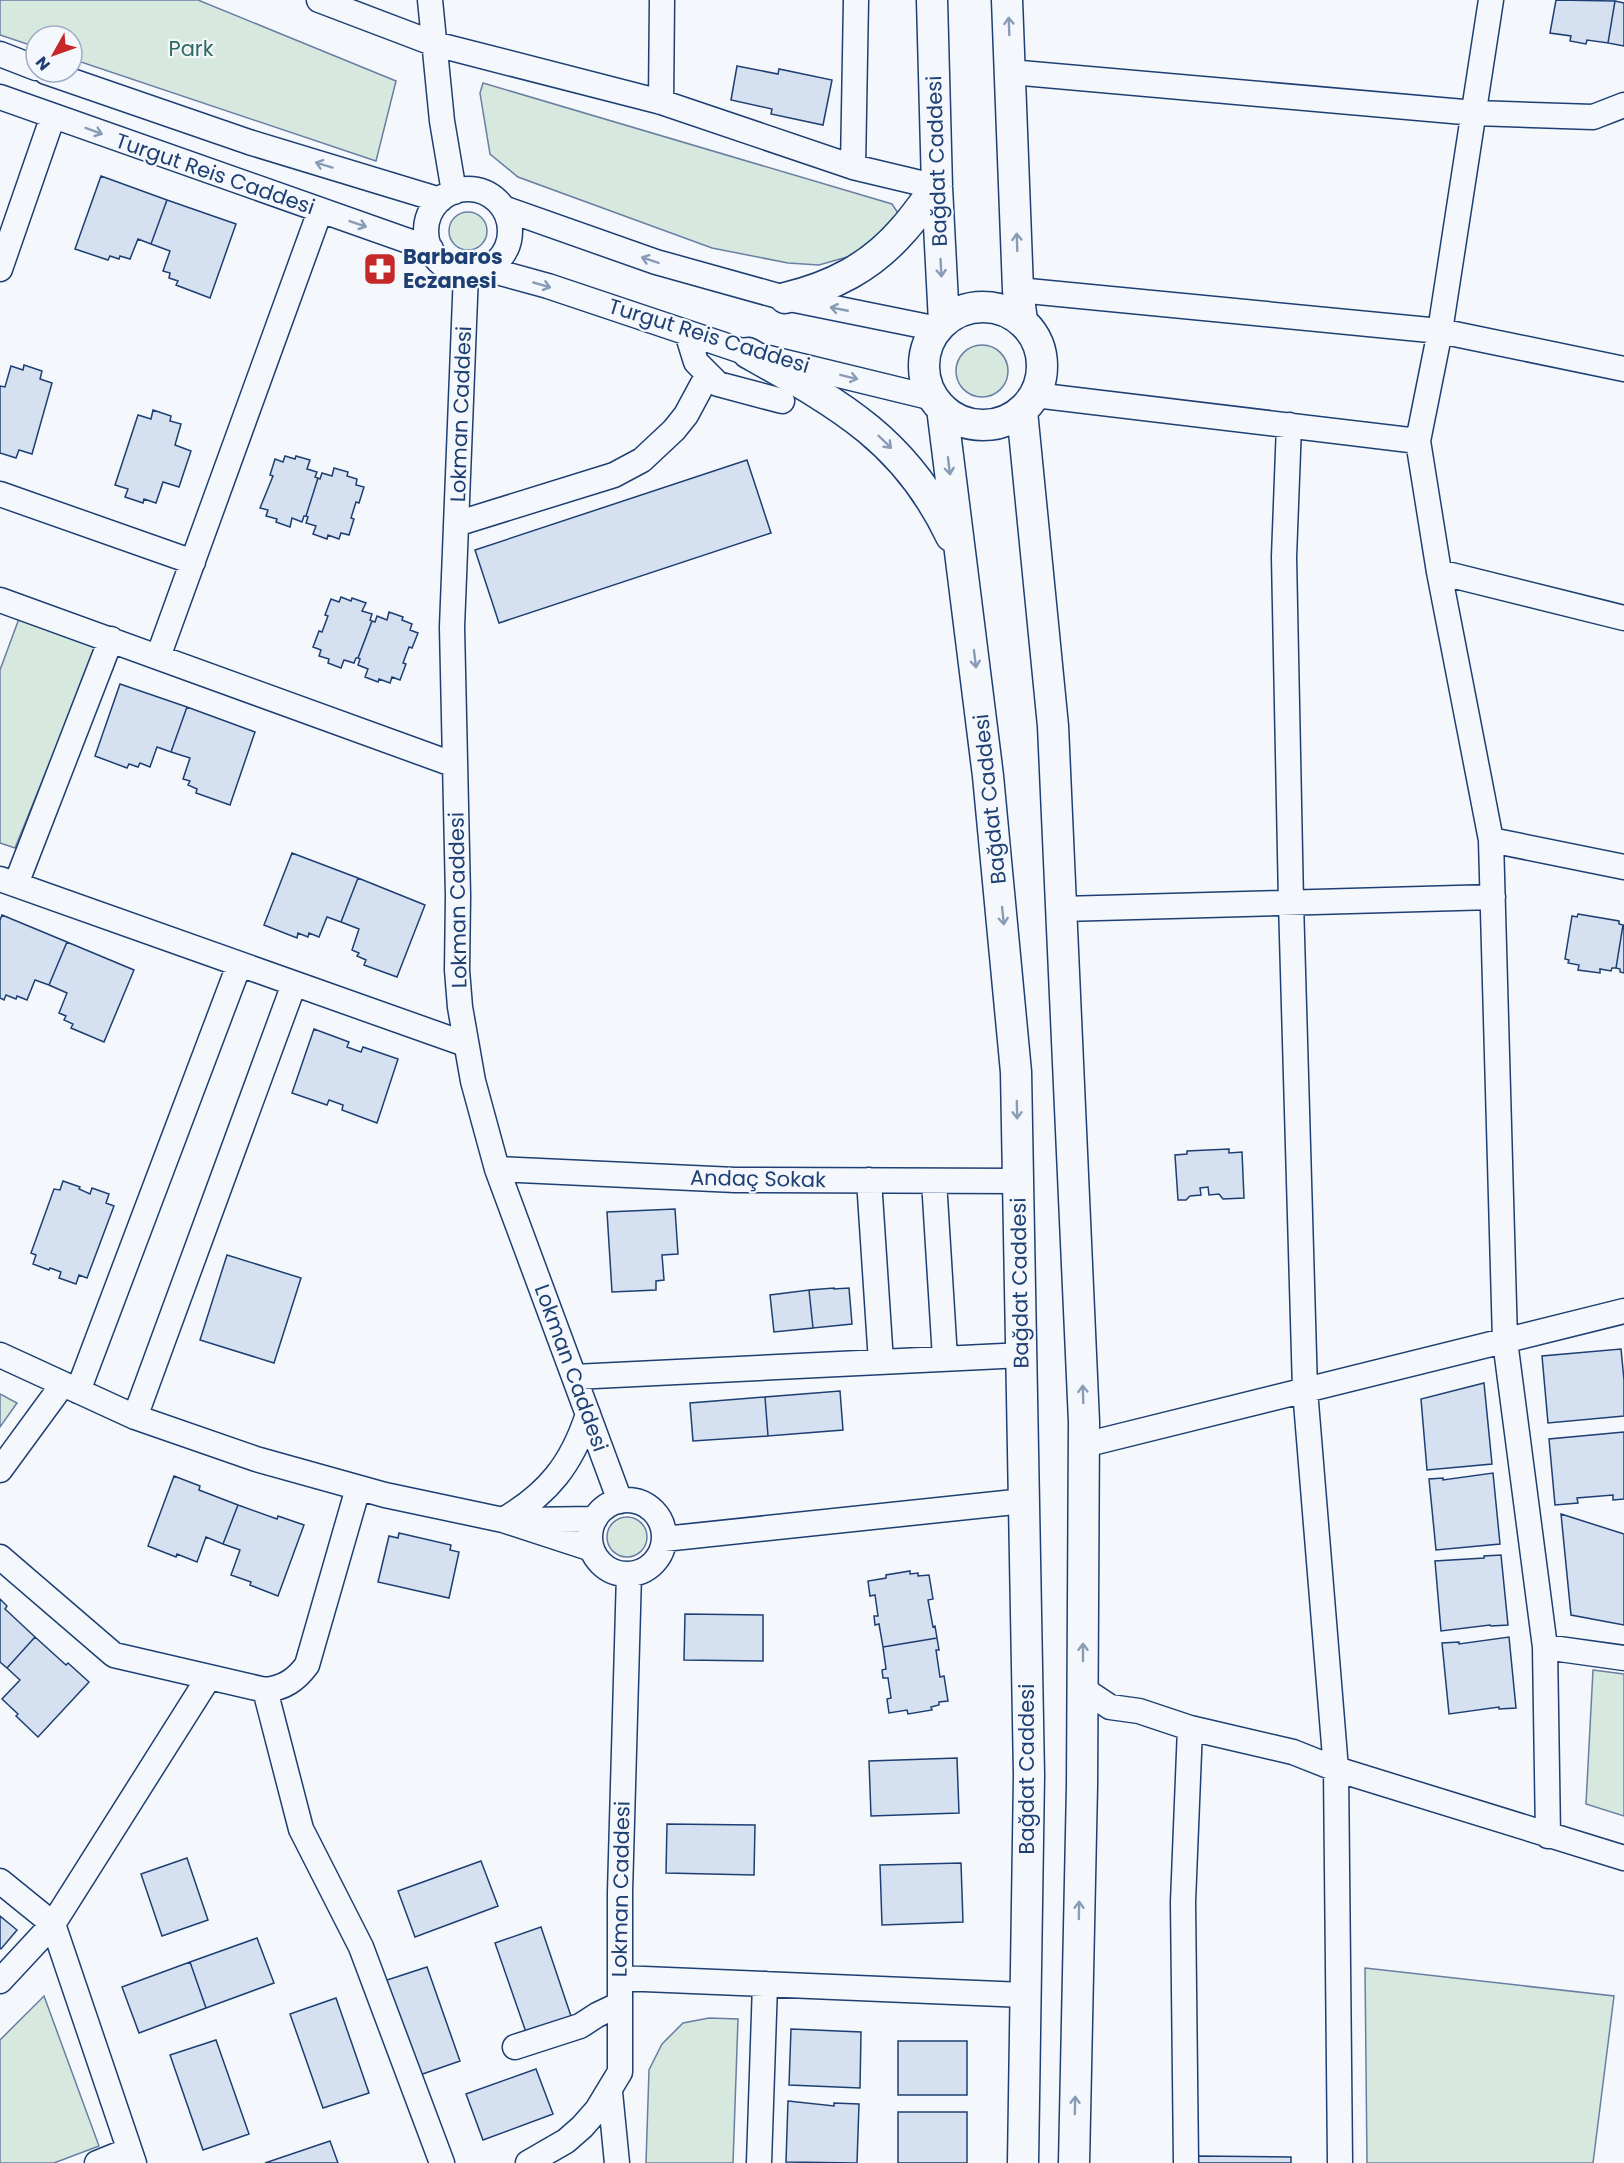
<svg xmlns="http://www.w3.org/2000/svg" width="1624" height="2163" font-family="Poppins,sans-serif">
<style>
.green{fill:#d7e8df;stroke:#687fa3;stroke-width:1.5}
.building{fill:#d5e0f0;stroke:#1d3f73;stroke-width:1.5}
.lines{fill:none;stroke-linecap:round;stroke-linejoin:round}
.minor-casing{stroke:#1d3f73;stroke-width:27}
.major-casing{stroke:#1d3f73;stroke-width:33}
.minor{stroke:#f4f7fb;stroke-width:24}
.major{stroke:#f4f7fb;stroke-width:30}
.oneway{stroke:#889bb7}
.labels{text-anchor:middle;stroke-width:4.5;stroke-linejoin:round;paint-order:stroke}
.park-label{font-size:21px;fill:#2c6c60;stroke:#f4f7fb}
.street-label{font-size:21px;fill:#1d3f73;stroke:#f4f7fb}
.poi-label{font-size:21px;font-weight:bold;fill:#1d3f73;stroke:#f4f7fb;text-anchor:start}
</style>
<rect width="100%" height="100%" fill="#f4f7fb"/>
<path class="green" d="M0,0H198L396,81L376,161L72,59V36H36V47L0,35Z
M483,83L892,204L898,213L879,239L861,253L819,265L788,263L712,248L518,177L490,154L480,93Z
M449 231a19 19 0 1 1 38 0a19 19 0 1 1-38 0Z
M956 371a26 26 0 1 1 52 0a26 26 0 1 1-52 0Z
M20,616L97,646L15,848L0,843V670Z
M0,1394L17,1403L0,1427Z
M607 1537a20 20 0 1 1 40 0a20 20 0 1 1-40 0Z
M1593,1670L1624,1674V1816L1586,1804Z
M1365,1968L1614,1996L1593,2163H1367Z
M44,1996L99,2146L54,2163H0V2040Z
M709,2018L738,2019L733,2163H646L649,2070L662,2044L683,2023Z"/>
<path class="building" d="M1556,0L1615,1L1608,43L1587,40L1586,44L1570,41L1571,36L1550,33Z
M1615,1L1624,3V46L1608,43Z
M737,66L778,74L779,69L832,80L823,125L771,114L772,109L731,100Z
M101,176L167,200L151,244L138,239L130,259L120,256L119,259L110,256L108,260L75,249Z
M167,200L236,224L210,298L176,285L178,281L169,278L170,273L163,271L170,251L151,244Z
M24,365L42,371L40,379L52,383L32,454L19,450L16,458L0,453V386L5,387L11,366L23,370Z
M153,410L171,416L170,421L181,424L175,445L191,451L179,487L163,482L156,503L144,499L143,503L125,497L128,489L115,485L138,415L151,419Z
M285,456L295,459L296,456L310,460L307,469L317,472L315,477L318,478L306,516H304L302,522L292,518L290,527L276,522L277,519L266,516L268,510L260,508L273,476L270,475L275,459L283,462Z
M747,460L771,533L499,623L475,550Z
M334,468L348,472L347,476L357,479L356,485L364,487L359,503L356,502L351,518L354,519L349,535L341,533L339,539L328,535L327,539L313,534L316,526L306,523L308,517L306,516L318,478L320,479L322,473L332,476Z
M341,597L351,601L352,598L366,603L362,611L372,614L370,620L372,621L358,658H356L354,663L344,660L341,668L328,663L329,659L319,656L321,650L313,647L319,631L322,632L328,616L325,615L331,599L339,602Z
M389,612L403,617L402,620L412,624L410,630L418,633L412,648L409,647L403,663L406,664L400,680L392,677L390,683L379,679L378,682L365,677L368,669L358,665L360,659L358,658L372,621L375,622L377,616L387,620Z
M120,684L187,707L171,752L157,747L150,767L140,763L138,767L129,764L127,768L95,756Z
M187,707L255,732L230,805L196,793L197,789L188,785L190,781L183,779L190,758L171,752Z
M292,853L358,878L341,922L327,917L319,937L309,933L308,937L298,933L297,938L264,925Z
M358,878L425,905L397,977L364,965L366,960L357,956L359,953L352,950L359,929L341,922Z
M1578,914L1619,921V924L1623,925L1616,968H1612L1611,971L1600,969V973L1578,970L1579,965L1568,963L1569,960L1565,959L1572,916L1577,917Z
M2,915L67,942L49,985L35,980L27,1000L17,996L16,999L6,995L4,1000L0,998V920Z
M1623,925H1624V973L1620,972V969L1616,968Z
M67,942L134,970L104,1042L71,1028L73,1024L64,1020L66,1016L59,1013L67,993L49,985Z
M314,1029L349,1042L347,1047L361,1052L363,1047L398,1059L377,1123L342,1110L343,1105L329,1100L327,1105L292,1093Z
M1229,1149V1153L1242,1152L1244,1198L1223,1199L1219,1194L1209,1195L1208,1187L1200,1188L1201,1195L1190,1196L1186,1200H1178L1175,1155L1187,1154V1151Z
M63,1181L80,1187L79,1189L90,1194L92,1188L109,1194L106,1203L114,1206L87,1278L79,1275L76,1284L59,1278L61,1272L50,1268L49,1270L33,1264L36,1255L31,1253L54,1189L60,1190Z
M675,1209L678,1254L662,1255L664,1280L656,1281V1290L612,1292L607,1212Z
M227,1255L301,1278L274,1363L200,1340Z
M834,1288V1289L849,1288L852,1324L813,1328L809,1290Z
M809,1290L813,1328L774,1332L770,1295Z
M1621,1349L1624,1380V1416L1548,1423L1542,1356Z
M1484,1383L1492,1464L1427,1470L1421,1399Z
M840,1391L843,1430L768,1436L765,1397Z
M765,1397L768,1436L693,1441L690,1403Z
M1624,1432V1499L1613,1500V1495L1577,1498L1578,1503L1555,1505L1549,1439Z
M1493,1473L1500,1544L1436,1550L1429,1479L1443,1478V1480Z
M174,1476L200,1486L199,1490L238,1505L223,1544L206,1537L197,1562L177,1554L176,1557L148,1546Z
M238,1505L277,1519L278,1516L304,1525L278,1596L250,1585L251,1582L231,1575L240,1550L223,1544Z
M1561,1514L1624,1534V1625L1571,1615Z
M399,1533L451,1545L450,1550L459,1552L449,1598L378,1582L389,1536L398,1538Z
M1501,1555L1508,1625L1491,1626L1490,1625L1441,1631L1435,1561L1484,1558V1556Z
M910,1571V1574L918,1573V1576L929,1575L933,1599L928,1600L933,1627L935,1626L937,1638L883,1647L879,1624L875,1625L874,1616H878L875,1595L870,1596L868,1581L886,1578V1575Z
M0,1599L7,1606L5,1609L35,1637L7,1668L0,1662Z
M685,1614L763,1615V1661L684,1660Z
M35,1637L66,1665L68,1663L89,1682L38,1737L16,1716L18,1714L2,1699L20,1680L7,1668Z
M1509,1637L1516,1708L1499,1709V1707L1449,1714L1442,1643L1459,1642V1644Z
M937,1638L939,1650H936L940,1677L944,1676L948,1701L939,1702V1705L931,1707L932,1710L908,1714L907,1710L889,1713L887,1699L891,1698L888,1678H883L882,1670L886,1669L883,1647Z
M957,1758L959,1813L871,1816L869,1761Z
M667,1824L755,1825L754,1875L666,1873Z
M187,1858L208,1920L162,1936L141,1874Z
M481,1861L498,1906L415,1937L398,1891Z
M961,1863L963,1922L882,1925L880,1865Z
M0,1916L17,1930L1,1949L0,1948Z
M541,1927L573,2022L528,2038L495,1943Z
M257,1938L274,1983L206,2008L190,1962Z
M190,1962L206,2008L139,2033L122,1987Z
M427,1967L460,2061L414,2077L381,1982Z
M336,1998L369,2093L323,2108L290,2014Z
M791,2029L861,2032L860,2088L789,2085Z
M216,2040L249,2134L203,2150L170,2055Z
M898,2041H967V2095H898Z
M536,2069L553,2114L483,2140L466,2094Z
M788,2101L834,2106V2103L859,2104L857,2163L786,2162Z
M898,2112H967V2163H898Z
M330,2141L338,2163H265Z
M1198,2156L1291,2157V2163H1198Z"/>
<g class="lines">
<defs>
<path id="minor" d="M319,0L435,44L661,102L853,167L937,187
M430,0L442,121L454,192
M1491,0L1440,331L1418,441L1439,572L1491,840L1505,1341L1545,1647L1548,1836
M0,54L36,68
M46,72L249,142L440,200
M1010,72L1475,113L1593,117L1624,105
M0,97L431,249
M661,102L662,0
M853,167L856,0
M426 231a42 42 0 1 1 84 0a42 42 0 1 1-84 0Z
M503,208L656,262L785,298L938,329
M0,269L53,116
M486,269L548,286L748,353L933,398
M466,273L452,627L458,896L457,970L460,1007L473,1081L497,1169L620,1501
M1018,290L1440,331L1624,369
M687,333L696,362L718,384L782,401
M1035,395L1418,441
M1289,425L1284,557L1291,902L1305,1390L1336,1769L1624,1858
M0,494L193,562
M456,524L614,475L642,460L674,430L686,415L707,376
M1439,572L1624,618
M0,600L455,765
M158,657L320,211
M1491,840L1624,867
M0,879L465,1044
M16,884L111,639
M1062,909L1493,897
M497,1169L735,1180L1018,1181
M869,1180L881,1362
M934,1181L945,1358
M0,1355L135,1417L256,1459L385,1495L503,1520L592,1549
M574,1377L1021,1355
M78,1391L239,965
M135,1417L294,984
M1084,1445L1624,1311
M0,1470L63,1384
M590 1537a37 37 0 1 1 74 0a37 37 0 1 1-74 0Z
M503,1520C548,1494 572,1464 588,1414
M521,1520L595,1519
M664,1539L1024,1501
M0,1557L114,1655L265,1690C284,1688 296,1680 307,1665L358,1488
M1545,1647L1624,1658
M1083,1689L1110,1707L1139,1711L1190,1728L1293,1752L1336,1769L1340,2163
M265,1690L301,1829L361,1947L442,2163
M0,1881L53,1924L134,2163
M620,1978L1026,1995
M0,1981L53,1924L209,1677
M515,2047L580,2026L597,2015L620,2004
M610,2092L617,2163
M97,2163L129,2150
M528,2163L566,2141L582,2127L597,2110L620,2072V1892L629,1574
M759,2163L765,1984
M1186,2163L1183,1902L1190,1728"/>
<path id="major" d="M932,0L937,187L944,322
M1007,0L1018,290L1022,321
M785,298C832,287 871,267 903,230C915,217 925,201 937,187
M924 366a59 59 0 1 1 118 0a59 59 0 1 1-118 0Z
M748,353C837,403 905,439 951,536
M942,408L988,776L1016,1072L1029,1775L1023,2163
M1022,411L1053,726L1084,1422L1082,1786L1074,2163"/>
</defs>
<use href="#minor" class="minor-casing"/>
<use href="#major" class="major-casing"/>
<use href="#minor" class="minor"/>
<use href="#major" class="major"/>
</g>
<defs><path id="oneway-shaft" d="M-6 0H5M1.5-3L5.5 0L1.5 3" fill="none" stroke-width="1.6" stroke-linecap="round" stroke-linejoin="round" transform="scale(1.5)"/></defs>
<g class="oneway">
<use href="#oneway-shaft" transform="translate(1009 26) rotate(-92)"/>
<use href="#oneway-shaft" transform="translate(94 131) rotate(20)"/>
<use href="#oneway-shaft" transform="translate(324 165) rotate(-163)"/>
<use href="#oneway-shaft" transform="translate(358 224) rotate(19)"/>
<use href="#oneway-shaft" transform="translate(1017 242) rotate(-92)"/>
<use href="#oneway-shaft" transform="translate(650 260) rotate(-162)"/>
<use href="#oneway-shaft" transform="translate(941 268) rotate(87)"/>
<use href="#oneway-shaft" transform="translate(542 285) rotate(16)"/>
<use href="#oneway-shaft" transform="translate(839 309) rotate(-169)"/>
<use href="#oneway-shaft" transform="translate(849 377) rotate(14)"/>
<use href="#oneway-shaft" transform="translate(885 442) rotate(44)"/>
<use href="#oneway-shaft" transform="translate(949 466) rotate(83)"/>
<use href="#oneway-shaft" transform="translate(975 659) rotate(83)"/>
<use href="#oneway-shaft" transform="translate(1003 916) rotate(84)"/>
<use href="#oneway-shaft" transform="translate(1017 1110) rotate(89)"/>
<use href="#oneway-shaft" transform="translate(1083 1394) rotate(-92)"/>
<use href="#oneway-shaft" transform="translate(1083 1652) rotate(-90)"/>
<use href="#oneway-shaft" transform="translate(1079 1910) rotate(-89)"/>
<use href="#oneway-shaft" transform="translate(1075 2105) rotate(-89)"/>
</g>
<defs>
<symbol id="pharmacy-square" viewBox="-11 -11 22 22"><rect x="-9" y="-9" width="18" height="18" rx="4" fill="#c62828" stroke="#f4f7fb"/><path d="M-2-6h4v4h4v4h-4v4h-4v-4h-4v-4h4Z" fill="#fff"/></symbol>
</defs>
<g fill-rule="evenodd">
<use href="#pharmacy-square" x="361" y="250" width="38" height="38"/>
</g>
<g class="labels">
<g class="park-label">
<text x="191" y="56">Park</text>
</g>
<g class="street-label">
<text transform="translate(937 161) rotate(-92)" y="7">Bağdat Caddesi</text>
<text transform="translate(215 174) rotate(19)" y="7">Turgut Reis Caddesi</text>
<text transform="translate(709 336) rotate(17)" y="7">Turgut Reis Caddesi</text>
<text transform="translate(461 414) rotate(-88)" y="7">Lokman Caddesi</text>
<text transform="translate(990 799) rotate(-96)" y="7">Bağdat Caddesi</text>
<text transform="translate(458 900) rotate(-91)" y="7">Lokman Caddesi</text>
<text transform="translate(758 1179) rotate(1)" y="7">Andaç Sokak</text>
<text transform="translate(1020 1283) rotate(-91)" y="7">Bağdat Caddesi</text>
<text transform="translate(571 1368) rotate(70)" y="7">Lokman Caddesi</text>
<text transform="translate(1027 1769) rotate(-90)" y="7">Bağdat Caddesi</text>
<text transform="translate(621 1889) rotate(-89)" y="7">Lokman Caddesi</text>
</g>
<g class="poi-label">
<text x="403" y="264">Barbaros<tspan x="403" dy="24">Eczanesi</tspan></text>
</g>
</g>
<g transform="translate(54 54) rotate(230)"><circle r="28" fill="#f4f7fb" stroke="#9eadc5" stroke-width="1.5"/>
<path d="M0-4.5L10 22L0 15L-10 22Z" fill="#c62828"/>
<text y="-9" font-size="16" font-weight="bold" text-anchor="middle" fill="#1d3f73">N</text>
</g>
</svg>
